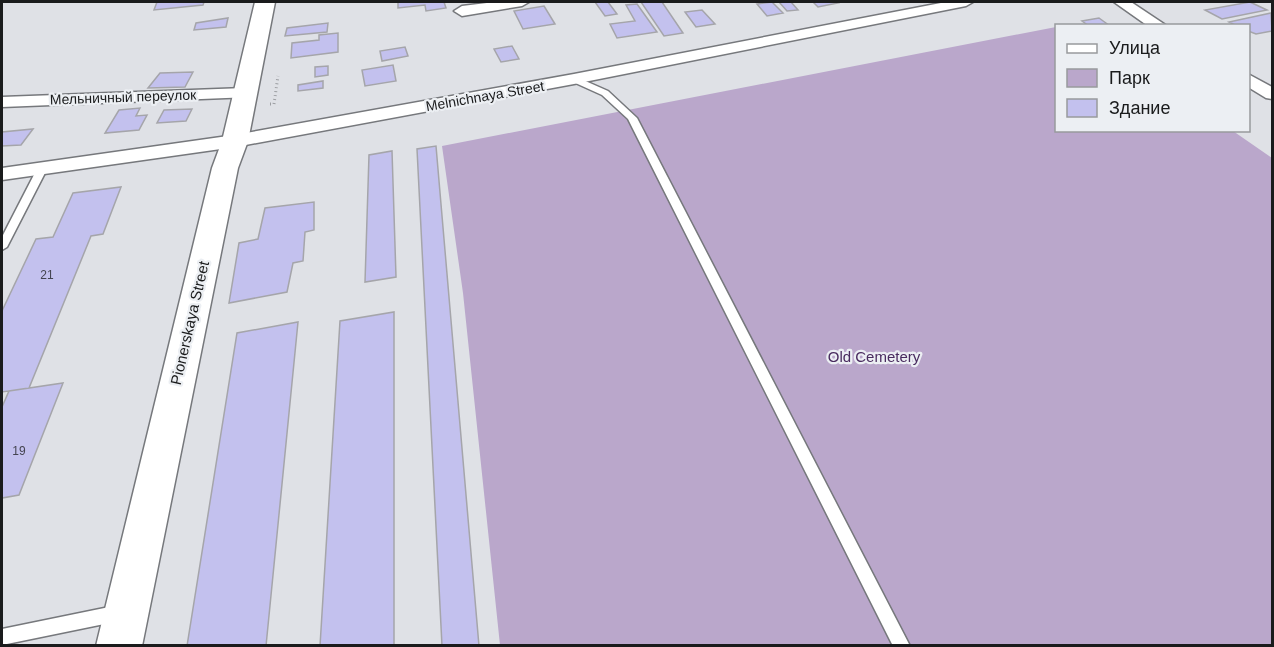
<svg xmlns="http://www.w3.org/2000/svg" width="1274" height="647" font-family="Helvetica,sans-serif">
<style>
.green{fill:#baa7cb}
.building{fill:#c3c1ee;stroke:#a5a5aa;stroke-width:1.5}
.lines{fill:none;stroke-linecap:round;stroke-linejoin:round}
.lane-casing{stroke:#76787c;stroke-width:3}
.street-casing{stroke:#76787c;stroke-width:3}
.secondary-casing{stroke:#76787c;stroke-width:3}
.path{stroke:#9c9ea2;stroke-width:3;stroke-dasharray:1 3;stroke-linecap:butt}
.lane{fill:#fff;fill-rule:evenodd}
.street{fill:#fff;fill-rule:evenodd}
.secondary{fill:#fff;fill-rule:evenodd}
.labels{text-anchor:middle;stroke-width:4.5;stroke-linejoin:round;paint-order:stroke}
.number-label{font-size:12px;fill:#444450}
.far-street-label{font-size:14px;fill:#1a1b1c;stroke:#eceff3}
.street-label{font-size:15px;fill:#1a1b1c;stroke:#eceff3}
.park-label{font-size:15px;fill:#492b5f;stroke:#eceff3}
</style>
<rect width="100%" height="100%" fill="#dfe1e6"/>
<path class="green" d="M1056,27V130L1233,131L1272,158V645H500L463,293L442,146Z"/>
<path class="building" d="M157,2H204L203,5L154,10Z
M398,2H444L446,8L426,11L425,5L398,8Z
M595,2H608L617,14L605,16Z
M641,2H662L683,33L664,36Z
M772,2L783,13L767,16L757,4Z
M779,2H791L798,10L787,11Z
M813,2H836L838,3L818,7Z
M1250,2L1267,10L1222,19L1205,10Z
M637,4L657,32L617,38L610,24L635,21L626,5Z
M544,6L555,24L523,29L514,11Z
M702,10L715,24L696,27L685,12Z
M1271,13L1272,31L1256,34L1248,31V26H1237L1229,22Z
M228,18L226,27L194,30L196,23Z
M1099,18L1110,26H1089L1082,21Z
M328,23L327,32L285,36L287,28Z
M338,33V52L291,58L292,43L319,40V35Z
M512,46L519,59L501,62L494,49Z
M405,47L408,56L382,61L380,51Z
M393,65L396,81L365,86L362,70Z
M328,66V75L315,77V67Z
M193,72L185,87L148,88L160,73Z
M323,81V88L298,91V85Z
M140,108L136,116L147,115L139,130L105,133L119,110Z
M192,109L186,121L157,123L164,110Z
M33,129L21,145L2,146V132Z
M436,146L479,646H442L417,149Z
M392,151L396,277L365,282L369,155Z
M121,187L103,234L91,236L29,388L2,392V311L36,239L53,237L73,193Z
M314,202V230L305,232L303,261L293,263L287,292L229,303L239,243L258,239L265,208Z
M394,312V646H320L340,321Z
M298,322L266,646H187L237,333Z
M63,383L19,495L2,498V407L9,391Z"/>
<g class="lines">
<defs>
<path id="lane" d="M574,76L608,91L637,118L910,646H893L628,119L602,95L571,81L570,79Z
M42,166L47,169L7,247L2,250V237L37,169Z
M119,605L125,607L127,613L125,619L119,621L2,645V629Z"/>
<path id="street" d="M495,2H529L522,6L462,16L454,11L462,6Z
M946,2H973L966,6L574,84L235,147L2,180V168L235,135L574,74Z
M1114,2H1131L1167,26H1148Z
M1248,74L1272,87V99L1266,98L1248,87Z
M245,88L251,89L254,93L251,97L2,107V97Z"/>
<path id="secondary" d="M255,2H275L248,141L238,168L142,646H96L212,168L222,141Z"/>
</defs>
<use href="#lane" class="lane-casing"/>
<use href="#street" class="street-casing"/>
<use href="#secondary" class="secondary-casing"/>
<path class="path" d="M270,104H274L278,76"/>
<use href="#lane" class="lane"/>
<use href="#street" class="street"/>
<use href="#secondary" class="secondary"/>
</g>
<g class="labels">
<g class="number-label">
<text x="47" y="279">21</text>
<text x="19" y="455">19</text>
</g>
<g class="far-street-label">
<text transform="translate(485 96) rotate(-10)" y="5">Melnichnaya Street</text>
<text transform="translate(123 97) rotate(-2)" y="5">Мельничный переулок</text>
</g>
<g class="street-label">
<text transform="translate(190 323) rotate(-77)" y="5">Pionerskaya Street</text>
</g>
<g class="park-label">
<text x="874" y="362">Old Cemetery</text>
</g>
</g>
<rect width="1274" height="647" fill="none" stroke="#1a1b1c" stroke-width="6"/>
<rect x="1055" y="24" width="195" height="108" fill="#eceff3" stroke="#989a9d" stroke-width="1.5"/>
<rect x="1067" y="44" width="30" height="9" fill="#ffffff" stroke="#989a9d" stroke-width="1.5"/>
<text x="1109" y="54" font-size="18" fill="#1a1b1c">Улица</text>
<rect x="1067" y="69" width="30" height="18" fill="#baa7cb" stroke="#989a9d" stroke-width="1.5"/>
<text x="1109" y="84" font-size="18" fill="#1a1b1c">Парк</text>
<rect x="1067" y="99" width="30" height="18" fill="#c3c1ee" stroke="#989a9d" stroke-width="1.5"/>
<text x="1109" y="114" font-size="18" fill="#1a1b1c">Здание</text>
</svg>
